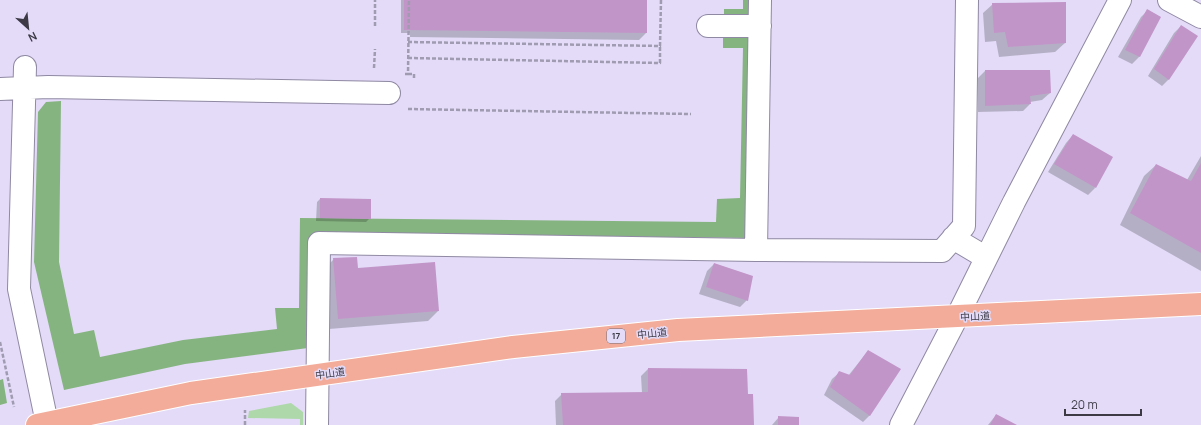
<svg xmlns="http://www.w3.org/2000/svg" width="1201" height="425" font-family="Manrope,'Noto Sans JP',sans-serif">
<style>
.green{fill:#afd8aa}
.forest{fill:#86b481}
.shadow{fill:#0003}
.building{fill:#c295c8}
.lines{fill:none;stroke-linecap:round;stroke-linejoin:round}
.minor-casing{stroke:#9089a3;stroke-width:24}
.highway-casing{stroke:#fff;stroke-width:24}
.path{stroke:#a19bb1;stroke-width:2.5;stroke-dasharray:4 2;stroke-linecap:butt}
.minor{stroke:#fff;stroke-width:22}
.highway{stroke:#f3ac9a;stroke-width:22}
.labels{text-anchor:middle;stroke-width:3;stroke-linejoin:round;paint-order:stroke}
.shield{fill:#e3dbf8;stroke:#6f6a7b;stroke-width:1}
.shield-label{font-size:9px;font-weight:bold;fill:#3d3a46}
.street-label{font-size:10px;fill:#3d3a46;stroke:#e3dbf8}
</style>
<rect width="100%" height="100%" fill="#e3dbf8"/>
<path class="green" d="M291,403L303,412V425H300V419L248,418L249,411Z"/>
<path class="forest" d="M743,0H754L753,15H724V9H743Z
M723,37L753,38L749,238L313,233L308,348L185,364L64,390L34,262L38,112L46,102L61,101L59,262L74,334L94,330L100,357L183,340L277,329L275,308H299L300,218L716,222L717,199L740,198L743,48H723Z
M3,379L7,403L0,405V380Z"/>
<path class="shadow" d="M401,0H646V33L639,40L410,37V33H401Z
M993,4L1065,43L1055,52L999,57L996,41L985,42L983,13Z
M1148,10L1160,17L1139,57L1132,64L1118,57L1141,17Z
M1181,26L1169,79L1162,86L1148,76L1174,33Z
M985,71L1050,93L1042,100L1030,102V104L1023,111L978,112V78Z
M1073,135L1095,188L1088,195L1048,172L1066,143Z
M1201,156V271L1120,225L1144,176L1156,165L1187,180Z
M320,199L370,218L366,222L316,221L317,202Z
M334,259L357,269L438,311L428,321L329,329L324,269Z
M714,264L747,300L740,307L699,294L707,271Z
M868,351L870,415L863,422L824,395L832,379L840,372L848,376Z
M648,369L747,395L753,425H556L555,401L562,394L642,393L641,376Z
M996,415L1014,425H988Z
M779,417L798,425H772Z"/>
<path class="building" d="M404,0H647V33L404,30Z
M1066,2V43L1008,47L1005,32L994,33L992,3Z
M1147,9L1161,17L1140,57L1125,50Z
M1181,25L1198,36L1169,80L1154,69Z
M985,70H1050L1051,93L1030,96L1031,104L985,106Z
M1073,134L1113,157L1096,188L1054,164Z
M1201,163V253L1130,213L1156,164L1191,181Z
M320,198L371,199V219L320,218Z
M357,257L358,268L435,262L439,311L338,319L333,258Z
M714,263L753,276L748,301L706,287Z
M868,350L901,369L870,416L830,387L839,371L850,375Z
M648,368L747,369L748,394H753L754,425H563L561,393L648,392Z
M996,414L1017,425H990Z
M778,416L799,417V425H778Z"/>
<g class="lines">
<defs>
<path id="minor" d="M1169,0L1201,17
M708,26H760
M25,67L19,289L47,423
M0,89L48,87L389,93
M953,238L985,257
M756,250L760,0
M317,425L319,243L756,250L942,251L964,226L967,0
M901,425L957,317L1014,202L1120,0"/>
<path id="highway" d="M37,425L191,393L513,347L678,330L1201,304"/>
</defs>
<use href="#minor" class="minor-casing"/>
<use href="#highway" class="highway-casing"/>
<path class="path" d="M375,26V0
M408,42L660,46L661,0
M408,58L660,63V46
M374,68L375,49
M405,74H408L409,0
M408,74H414V80
M408,109L691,114
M0,342L14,407
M245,425V410"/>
<use href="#minor" class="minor"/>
<use href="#highway" class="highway"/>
</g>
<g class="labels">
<rect class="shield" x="607" y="329" width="18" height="14" rx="3"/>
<g class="shield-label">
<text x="616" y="339">17</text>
</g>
<g class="street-label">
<text transform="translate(975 316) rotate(-3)" y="4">中山道</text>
<text transform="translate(652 333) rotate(-6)" y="4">中山道</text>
<text transform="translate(330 373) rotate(-8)" y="4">中山道</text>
</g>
</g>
<g transform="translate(28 28) rotate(153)" stroke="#e3dbf8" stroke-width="3" paint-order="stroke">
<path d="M0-3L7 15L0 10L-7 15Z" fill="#3d3a46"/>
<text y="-6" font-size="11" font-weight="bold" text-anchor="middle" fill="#3d3a46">N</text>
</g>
<path d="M1065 409v6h76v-6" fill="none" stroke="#3d3a46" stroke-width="2"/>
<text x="1071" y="409" font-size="12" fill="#3d3a46" stroke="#e3dbf8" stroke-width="3" paint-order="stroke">20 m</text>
</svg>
